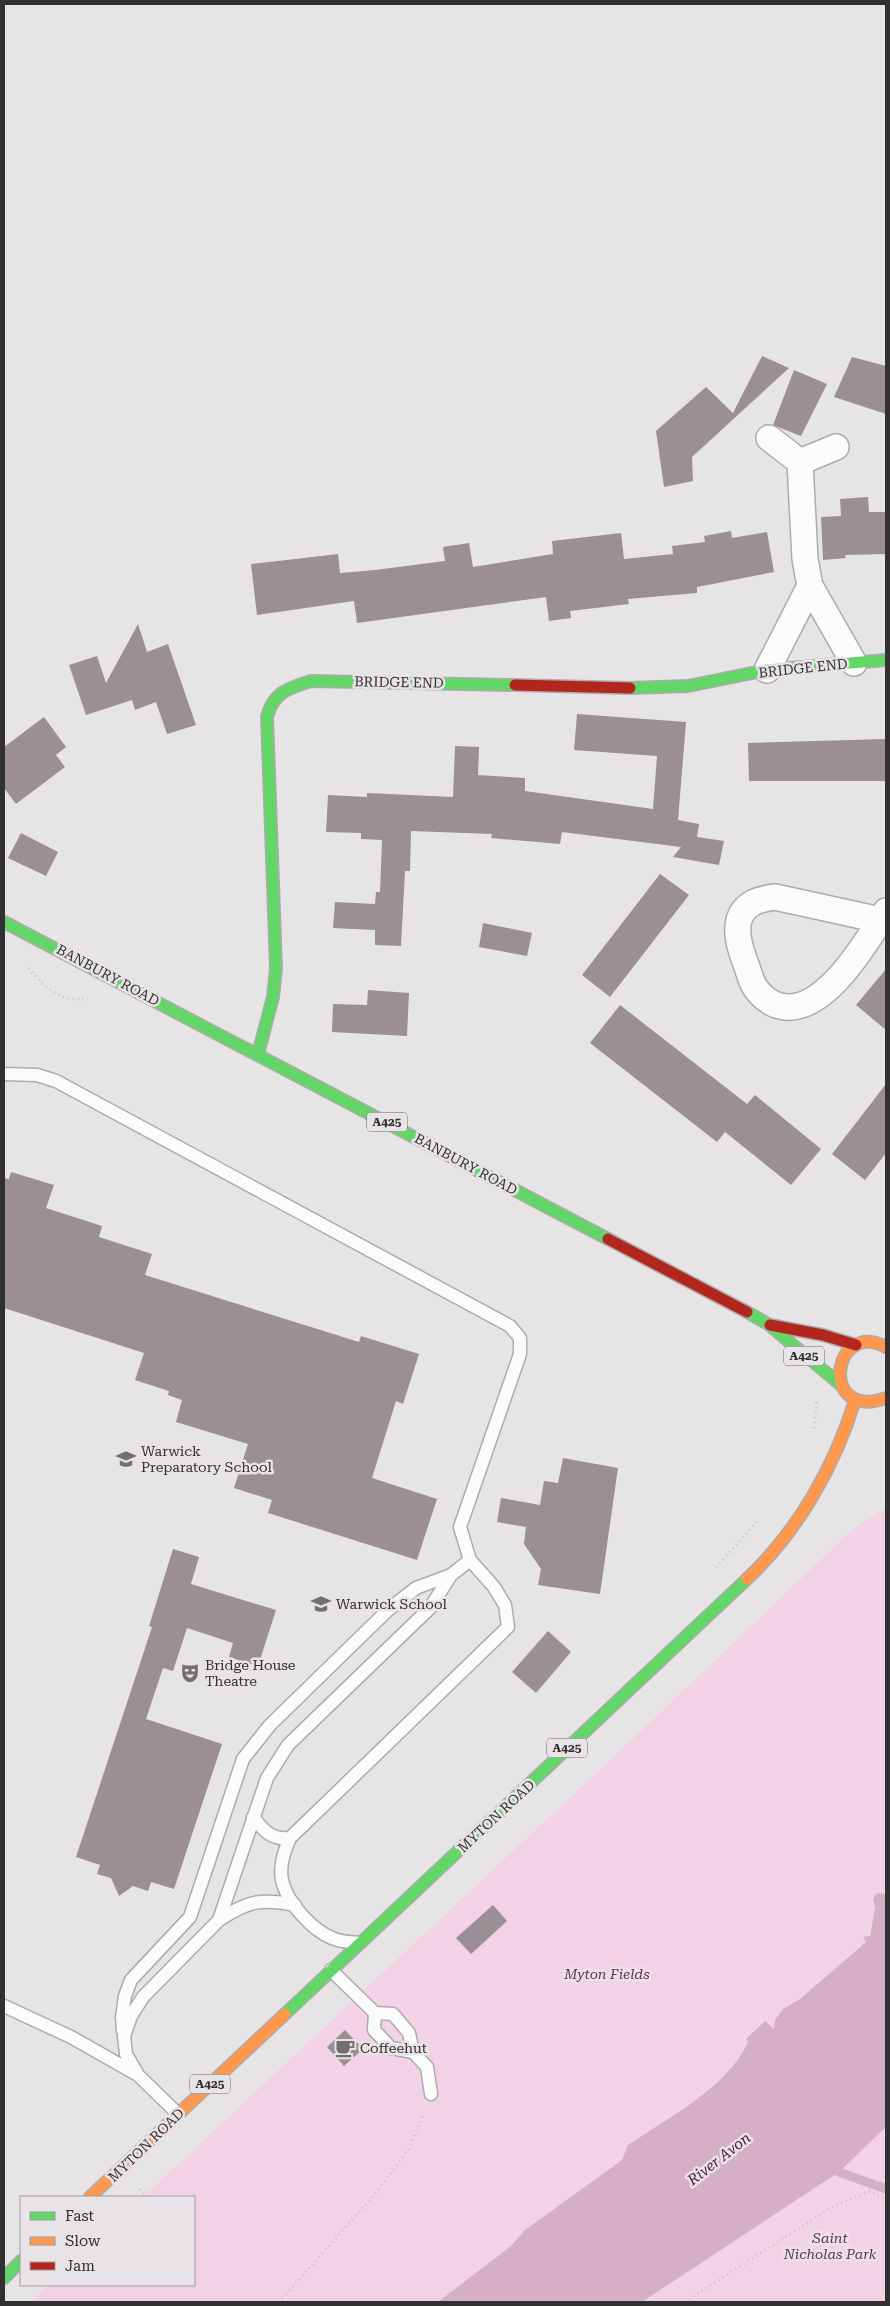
<svg xmlns="http://www.w3.org/2000/svg" width="890" height="2306" font-family="'Roboto Serif',serif">
<style>
.green{fill:#f2d2e4}
.water{fill:#d5afc4}
.lines{fill:none;stroke-linecap:round;stroke-linejoin:round}
.stream{stroke:#d5afc4;stroke-width:9}
.building{fill:#998f95}
.lane-casing{stroke:#adabac;stroke-width:15}
.street-casing{stroke:#adabac;stroke-width:28}
.fast-casing{stroke:#adabac;stroke-width:14}
.slow-casing{stroke:#adabac;stroke-width:14}
.jam-casing{stroke:#adabac;stroke-width:14}
.path{stroke:#c6c5c6;stroke-width:3;stroke-dasharray:1 4;stroke-linecap:butt}
.lane{stroke:#fbfbfb;stroke-width:12}
.street{stroke:#fbfbfb;stroke-width:25}
.fast{stroke:#63d668;stroke-width:11}
.slow{stroke:#ff974d;stroke-width:11}
.jam{stroke:#b3261e;stroke-width:11}
.labels{text-anchor:middle;stroke-width:5;stroke-linejoin:round;paint-order:stroke}
.shield{fill:#e8e3e6;stroke:#696667;stroke-width:1}
.shield-label{font-size:12px;font-weight:bold;fill:#323031}
.street-label{font-size:14px;fill:#323031;stroke:#e8e3e6}
.poi-label{font-size:14px;fill:#323031;stroke:#e8e3e6;text-anchor:start}
.park-label{font-size:14px;font-style:italic;fill:#6c2b54;stroke:#e8e3e6}
.water-label{font-size:15px;font-style:italic;fill:#55153f;stroke:#e8e3e6}
</style>
<rect width="100%" height="100%" fill="#e7e4e6"/>
<path class="green" d="M886,1508V1894L882,1893L873,1898L874,1917L866,1941L800,1999L783,2009L774,2030L746,2039L748,2041C728,2087 667,2119 627,2147L622,2160L525,2230L511,2246L438,2302H31L49,2285H194V2197H143L620,1751L852,1530Z
M886,2127V2302H642L839,2172Z"/>
<path class="water" d="M878,1893L886,1894V2127L839,2172L642,2302H438L511,2246L525,2230L622,2160L628,2145C668,2118 728,2087 748,2042L746,2039L765,2021L774,2029L775,2020L783,2009L800,1999L866,1942L863,1937L870,1936L875,1908L873,1898Z"/>
<g class="lines">
<path class="stream" d="M829,2165L839,2172L886,2189"/>
</g>
<path class="building" d="M762,356L789,368L692,457L693,481L664,487L656,431L706,387L733,413Z
M852,357L886,366V414L834,397Z
M794,370L827,384L801,436L773,425Z
M868,497L869,512H886V554L845,555L846,558L823,560L821,517L841,516L840,499Z
M731,531L732,538L767,532L774,572L697,587V593L628,599L629,604L570,611L571,618L549,621L546,597L357,623L354,601L257,615L251,564L338,554L340,573L375,570L445,561L443,547L469,543L473,567L553,554L552,541L621,533L624,559L673,554L672,546L705,542L704,536Z
M138,624L147,652L168,644L196,725L167,734L156,702L135,710L132,700L86,715L69,665L97,656L106,683Z
M577,714L686,722L678,820L699,824L697,837L724,841L719,865L673,857L681,847L562,832L560,844L491,838L492,834L411,831L410,871H405L401,946L375,945V930L333,928L335,902L375,904L376,892H380L382,840L361,839V833L326,832L328,795L367,797V793L453,797L455,746L479,747L478,775L525,778V791L653,809L657,756L574,750Z
M44,717L66,747L56,755L65,767L16,804L4,788V747Z
M886,739V781H749L748,743Z
M21,833L58,852L46,876L8,858Z
M660,874L689,895L610,997L582,975Z
M483,923L532,933L527,956L479,947Z
M886,969V1030L856,1005Z
M368,990L409,993L407,1036L332,1032L333,1004L367,1005Z
M620,1005L747,1104L755,1095L821,1149L791,1185L725,1132L717,1142L590,1043Z
M886,1084V1153L865,1180L832,1154Z
M11,1172L54,1185L46,1208L102,1226L99,1237L152,1254L145,1275L359,1342L361,1336L419,1354L403,1404L396,1401L372,1478L437,1499L417,1560L268,1513L272,1500L234,1488L248,1444L176,1422L182,1400L168,1395L169,1391L135,1380L144,1353L4,1308V1178L9,1179Z
M563,1458L618,1468L600,1594L538,1585L541,1569L524,1544L526,1527L497,1522L501,1498L540,1505L544,1481L558,1483Z
M173,1549L199,1557L191,1584L276,1610L258,1666L229,1657L233,1643L187,1628L173,1671L163,1668L146,1719L222,1744L174,1889L151,1882L148,1891L133,1886L119,1896L111,1878L97,1874L100,1865L76,1857L152,1627L149,1626Z
M548,1631L571,1652L536,1693L512,1672Z
M493,1905L507,1921L471,1954L456,1938Z
M345,2030L363,2049L344,2066L327,2047Z"/>
<g class="lines">
<defs>
<path id="lane" d="M4,1074L37,1075L56,1081L510,1326L520,1338V1354L460,1527L470,1560L494,1587L505,1605L508,1627L290,1838C284,1851 278,1869 283,1884C289,1904 312,1930 332,1938C340,1942 349,1942 359,1943
M253,1817C264,1831 271,1840 290,1838
M219,1920C248,1901 261,1898 295,1905
M331,1970L375,2013L393,2014L409,2033L413,2052L427,2067L431,2094
M4,2006L71,2037L138,2075
M375,2013L374,2030L391,2048L413,2052
M123,2031L122,2017L125,1996L131,1980L190,1917L243,1759L270,1725L388,1610L416,1588L451,1575
M178,2114L138,2075L126,2054L124,2036L131,2016L143,1997L219,1920L267,1778L288,1745L430,1608L451,1575L470,1560"/>
<path id="street" d="M769,438L800,462L836,447
M800,462L805,559L810,586L854,663
M767,670L810,586
M880,920L775,897C759,899 744,903 739,920C734,938 745,960 750,976C753,988 763,999 774,1004C820,1024 867,941 886,911"/>
<path id="fast" d="M630,688L688,686L767,670L886,660
M4,922L608,1239
M258,1054L273,997L276,968L267,717C273,692 289,688 311,681L515,685
M747,1312L768,1324L841,1385
M285,2014L747,1579
M4,2278L21,2261"/>
<path id="slow" d="M886,1347C832,1318 818,1422 886,1398
M747,1579C798,1531 835,1466 855,1400
M90,2197L285,2014"/>
<path id="jam" d="M515,685L630,688
M608,1239L747,1312
M770,1325L823,1335L856,1345"/>
</defs>
<use href="#lane" class="lane-casing"/>
<use href="#street" class="street-casing"/>
<use href="#fast" class="fast-casing"/>
<use href="#slow" class="slow-casing"/>
<use href="#jam" class="jam-casing"/>
<path class="path" d="M29,968C46,990 60,1001 88,999
M814,1428L817,1402
M716,1567L759,1520
M140,2189L148,2197
M869,2191L886,2199
M279,2302L375,2194L407,2152L424,2113
M685,2302L832,2207L869,2191L886,2175"/>
<use href="#lane" class="lane"/>
<use href="#street" class="street"/>
<use href="#fast" class="fast"/>
<use href="#slow" class="slow"/>
<use href="#jam" class="jam"/>
</g>
<defs>
<symbol id="school-bare" viewBox="-9 -9 18 18"><path d="M0-5L7-2L0 1L-7-2ZM-4 1L0 2.5L4 1V4Q0 6-4 4Z" fill="#716f70" stroke="#e8e3e6" stroke-width="2.5" paint-order="stroke"/></symbol>
<symbol id="theatre-bare" viewBox="-9 -9 18 18"><path d="M-5-5.5Q0-4 5-5.5V0Q5 5 0 6Q-5 5-5 0ZM-3.3-2.5H-1v1.5H-3.3ZM1-2.5H3.3v1.5H1ZM-2.8 1Q0 5.5 2.8 1Z" fill="#716f70" stroke="#e8e3e6" stroke-width="2.5" paint-order="stroke"/></symbol>
<symbol id="cafe-bare" viewBox="-9 -9 18 18"><path d="M-5.5-4.5H6V0H3Q3 3.5 0 3.5H-2.5Q-5.5 3.5-5.5 0ZM3-3.2v2h1.7v-2ZM-6 4.5H4V6H-6Z" fill="#716f70" stroke="#e8e3e6" stroke-width="2.5" paint-order="stroke"/></symbol>
</defs>
<g fill-rule="evenodd">
<use href="#school-bare" x="112" y="1445" width="28" height="28"/>
<use href="#school-bare" x="307" y="1590" width="28" height="28"/>
<use href="#theatre-bare" x="176" y="1659" width="28" height="28"/>
<use href="#cafe-bare" x="331" y="2034" width="28" height="28"/>
</g>
<g class="labels">
<g class="shield">
<rect x="367" y="1112.5" width="40" height="19" rx="4"/>
<rect x="784" y="1346.5" width="40" height="19" rx="4"/>
<rect x="547" y="1738.5" width="40" height="19" rx="4"/>
<rect x="190" y="2074.5" width="40" height="19" rx="4"/>
</g>
<g class="shield-label">
<text x="387" y="1126">A425</text>
<text x="804" y="1360">A425</text>
<text x="567" y="1752">A425</text>
<text x="210" y="2088">A425</text>
</g>
<g class="street-label">
<text transform="translate(803 668) rotate(-6)" y="5">BRIDGE END</text>
<text transform="translate(399 682) rotate(1)" y="5">BRIDGE END</text>
<text transform="translate(108 975) rotate(28)" y="5">BANBURY ROAD</text>
<text transform="translate(466 1164) rotate(28)" y="5">BANBURY ROAD</text>
<text transform="translate(496 1816) rotate(-43)" y="5">MYTON ROAD</text>
<text transform="translate(146 2145) rotate(-44)" y="5">MYTON ROAD</text>
</g>
<g class="poi-label">
<text x="141" y="1456">Warwick<tspan x="141" dy="16">Preparatory School</tspan></text>
<text x="336" y="1609">Warwick School</text>
<text x="205" y="1670">Bridge House<tspan x="205" dy="16">Theatre</tspan></text>
<text x="360" y="2053">Coffeehut</text>
</g>
<g class="park-label">
<text x="607" y="1979">Myton Fields</text>
<text x="830" y="2243">Saint<tspan x="830" dy="16">Nicholas Park</tspan></text>
</g>
<g class="water-label">
<text transform="translate(719 2159) rotate(-38)" y="5">River Avon</text>
</g>
</g>
<rect width="890" height="2306" fill="none" stroke="#323031" stroke-width="10"/>
<rect x="20" y="2196" width="175" height="90" fill="#e8e3e6" stroke="#9f9b9e"/>
<rect x="30" y="2212" width="25" height="8" fill="#63d668" stroke="#9f9b9e"/>
<text x="65" y="2221" font-size="15" fill="#323031">Fast</text>
<rect x="30" y="2237" width="25" height="8" fill="#ff974d" stroke="#9f9b9e"/>
<text x="65" y="2246" font-size="15" fill="#323031">Slow</text>
<rect x="30" y="2262" width="25" height="8" fill="#b3261e" stroke="#9f9b9e"/>
<text x="65" y="2271" font-size="15" fill="#323031">Jam</text>
</svg>
